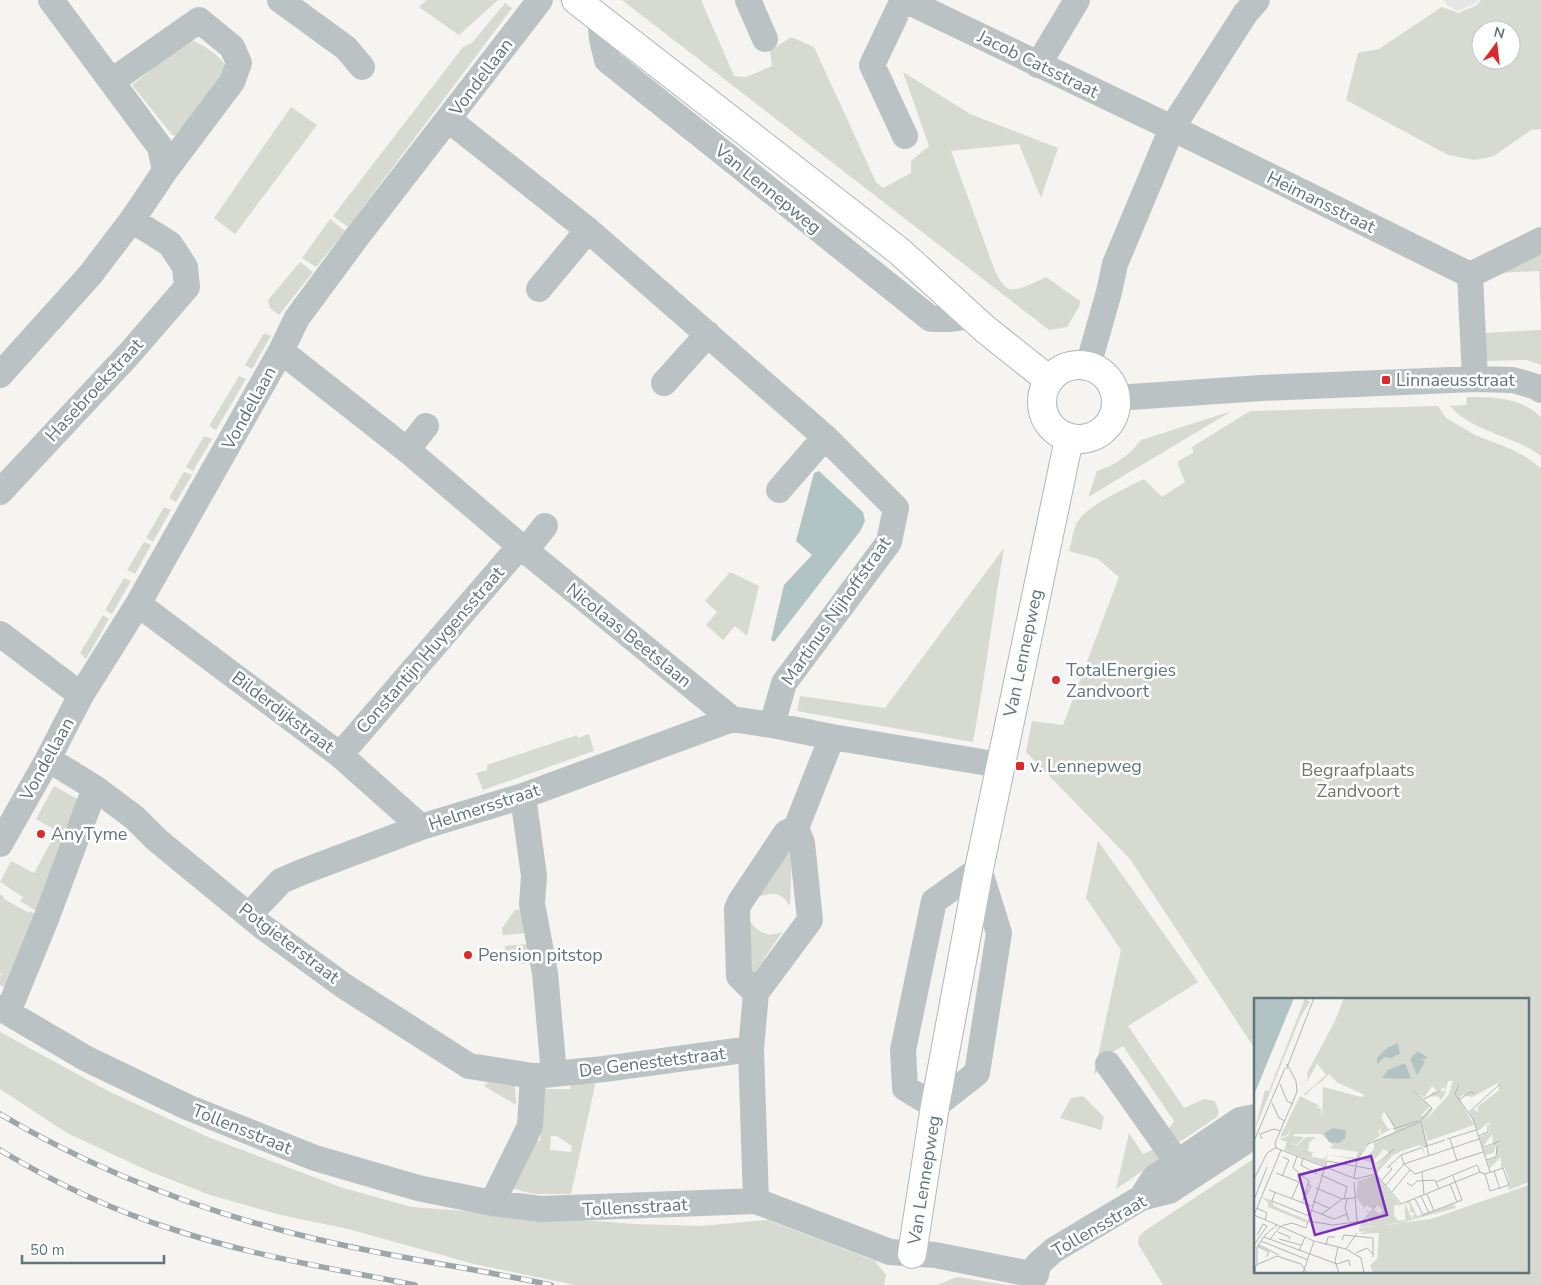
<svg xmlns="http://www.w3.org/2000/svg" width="1541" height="1285" font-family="'Nunito Sans',sans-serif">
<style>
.built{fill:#e5e6e5}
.green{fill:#d6dad1;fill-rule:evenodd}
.water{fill:#b2c3c3}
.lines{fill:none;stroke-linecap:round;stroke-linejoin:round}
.major-casing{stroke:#afb6b8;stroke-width:30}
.minor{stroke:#bbc2c3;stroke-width:26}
.major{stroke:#fff;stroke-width:28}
.rail-casing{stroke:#9da6a9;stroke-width:5.5}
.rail{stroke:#fff;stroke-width:4;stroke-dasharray:11;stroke-linecap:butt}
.poi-dot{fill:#dc2a2a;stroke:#fff;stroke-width:2}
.labels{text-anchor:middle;stroke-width:5;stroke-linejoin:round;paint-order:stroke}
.street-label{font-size:18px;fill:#61767b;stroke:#fff}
.poi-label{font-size:18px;fill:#61767b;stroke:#fff;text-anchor:start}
.park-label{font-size:18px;fill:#6d7963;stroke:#fff}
.inset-road{fill:none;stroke:#adb7b7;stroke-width:1}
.view{fill:#7b2cbf;fill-opacity:0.15;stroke:#7b2cbf;stroke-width:2.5}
.inset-edge{fill:none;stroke:#61767b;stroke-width:2.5}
</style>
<rect width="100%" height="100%" fill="#f5f4f1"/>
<path class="built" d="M1444,0H1478L1476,3L1458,11L1447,5Z"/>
<path class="green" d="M427,0H498L459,35L419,7Z
M622,0H701L734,76L746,77L772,66L770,51L791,37L814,47L876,182L883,188L911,173V161L929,146L903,72L970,114L1058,148L1041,198L1019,144L951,151L995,271C998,277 1002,285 1007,288C1014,294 1038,281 1046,277L1080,301L1079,307L1067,327L1049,330Z
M1481,0H1541V129L1531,130L1494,156L1475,160L1448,155L1346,100L1358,53L1379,49L1442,7L1459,13L1477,5ZM1481,30H1511V60H1481Z
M505,3L512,8L348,227L333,216L463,47L472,43Z
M189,39C202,44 222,56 227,69L179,134L173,136L132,85Z
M291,107L317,125L235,234L214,218Z
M330,219L345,231L316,267L302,258Z
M1541,249V315L1539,271L1497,273Z
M300,262L313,272L279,315L270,308L268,300Z
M1541,330V365L1527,360L1483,361L1481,333Z
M264,333L271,336L252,369L245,365Z
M239,376L246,379L216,430L209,426Z
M1467,397C1494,397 1520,397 1541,417V456C1513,435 1472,432 1450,406L1466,405Z
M1438,406L1446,418L1475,435L1511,449L1526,457L1541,468V1285H1163L1138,1244L1139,1236L1146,1230L1255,1158V1271H1527V999H1255V1049L1130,859L1026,752L1032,721L1063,725L1119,577L1098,559L1069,551C1072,542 1073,528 1078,521C1091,503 1125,489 1144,479L1162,497L1185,482L1177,462L1194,452L1192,447L1250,411Z
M1232,411L1088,497V498L1097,471C1115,465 1129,456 1141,440Z
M204,436L212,439L193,471L186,467Z
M184,472L192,475L176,502L169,498Z
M164,507L171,510L153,542L146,538Z
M144,542L151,545L135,574L127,570Z
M1004,548C993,612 985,678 973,742L797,711L800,696L885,708Z
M730,572L759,586L747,636L735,626L723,640L706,625L717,612L705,601Z
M124,578L131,581L112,614L105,610Z
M103,615L109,619L86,659L80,653Z
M589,734L594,751L483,790L476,773L487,770V765L577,735L578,738Z
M54,786L83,802L41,914L20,901L23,897L0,882L11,861L34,873L57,831L36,819Z
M1098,841L1198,982L1128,1026L1184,1108L1204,1099L1215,1101L1219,1112L1217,1117L1175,1145L1169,1129L1174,1121L1123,1046L1103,1058V1069L1094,1074L1121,950L1086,898Z
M782,843L792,853L790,906C780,891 774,892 758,897Z
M0,894L4,897V899L29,913L30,911L39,916L11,991L0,985V976L2,974L0,973Z
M527,909L528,933L503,935L502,928L515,910Z
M749,920C758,932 766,938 782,932L756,971L758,980L745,974Z
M527,944L531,963L519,964L505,951V946Z
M0,1032L110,1092L208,1137L343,1188L412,1207L634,1224L701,1226L768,1220L875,1261L886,1275L884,1285H575L474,1264L348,1229L281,1215L210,1195L151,1172L67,1133L0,1089Z
M596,1081L571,1194H533L508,1187L531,1138L540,1141L545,1084L546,1089H570L571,1082ZM551,1136H557L572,1146L571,1152L550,1150Z
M488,1082L515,1086L516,1105L484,1086Z
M1083,1096L1104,1117L1101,1130L1060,1118L1071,1098Z
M1129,1133L1143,1154L1154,1149L1160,1159L1116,1189Z
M957,1277L1007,1285H937Z"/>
<path class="water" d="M819,471L863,512L865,521L861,530L774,642L771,640L784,585L812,555L796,541L814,473Z"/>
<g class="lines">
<defs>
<path id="major" d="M576,0L899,251L985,329L1049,380
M1042 402a37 37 0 1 1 74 0a37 37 0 1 1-74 0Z
M912,1254L935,1106L979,869L1069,439"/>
</defs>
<use href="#major" class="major-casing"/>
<path class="minor" d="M280,0L346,48L362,67
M748,0L765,39
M905,0L1172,128L1470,275
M600,18L602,39L607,60L931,319H951L972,316
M1038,65L1077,0
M112,81L199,20L232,47L239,63L232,82L165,171
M449,120L588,230L825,437L896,508L889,542L784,683L772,725
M905,136L872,65L900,6L912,3L914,0
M1470,275L1475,379
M1470,275L1541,240
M539,289L588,230
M281,351L412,454L520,546L732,719
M1088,366L1109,292L1115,264L1172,128L1245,14L1257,0
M0,375L90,275L132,220L165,171L160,147L51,0
M664,383L708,334
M1116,398L1261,388L1475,379L1513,380L1537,387L1541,390
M407,450L426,426
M779,490L825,437
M0,492L129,354L187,287L185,267L170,244L132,220
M526,550L545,526
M138,604L340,755L421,827
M0,634L81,695
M340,755L520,546
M48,759L95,788L135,818L157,840L263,927L344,986L469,1066L533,1076L604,1069L751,1049
M523,796L534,876L532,904L545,973L554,1074
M0,844L48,759L81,695L138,604L281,351L297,318L356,238L540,0
M979,869L999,933L977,1073L935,1106L905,1088L903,1050L934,901Z
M250,914L281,881L302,872L421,827L523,796L732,719L772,725L832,737L1000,765
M756,993L739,976L737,909L740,902L786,833L796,828L832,737
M0,1008L87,1059L187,1107L315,1158L418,1188L492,1203L541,1209L756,1201L890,1252L935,1255L1036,1275L1038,1264L1054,1250L1141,1198L1169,1191L1255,1135
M8,1012L46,919L95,788
M1108,1064L1187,1176
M1141,1198L1154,1178L1240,1120L1255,1117
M756,1201L751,1049L756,993L810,920L802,843L796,828
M492,1203L530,1126L533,1076"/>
<use href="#major" class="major"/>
<defs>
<path id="rail" d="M0,1114C98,1172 206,1213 316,1239C394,1258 473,1268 551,1285
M0,1150C55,1183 114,1211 175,1230C253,1256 335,1269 415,1285"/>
</defs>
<use href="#rail" class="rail-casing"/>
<use href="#rail" class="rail"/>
</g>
<g class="poi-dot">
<rect x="1381" y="375" width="10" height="10" rx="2.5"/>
<circle cx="1056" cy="680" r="5"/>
<rect x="1015" y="761" width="10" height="10" rx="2.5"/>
<circle cx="41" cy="834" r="5"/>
<circle cx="468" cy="955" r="5"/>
</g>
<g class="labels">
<g class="street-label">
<text transform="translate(1038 64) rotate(26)" y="6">Jacob Catsstraat</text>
<text transform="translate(481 77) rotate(-53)" y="6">Vondellaan</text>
<text transform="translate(768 189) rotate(39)" y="6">Van Lennepweg</text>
<text transform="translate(1321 202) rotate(26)" y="6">Heimansstraat</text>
<text transform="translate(94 390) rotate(-47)" y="6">Hasebroekstraat</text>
<text transform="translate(249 408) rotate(-61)" y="6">Vondellaan</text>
<text transform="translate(836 611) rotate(-55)" y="6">Martinus Nijhoffstraat</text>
<text transform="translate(629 635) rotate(39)" y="6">Nicolaas Beetslaan</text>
<text transform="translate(430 650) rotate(-49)" y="6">Constantijn Huygensstraat</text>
<text transform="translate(1023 653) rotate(-78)" y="6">Van Lennepweg</text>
<text transform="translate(283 712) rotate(37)" y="6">Bilderdijkstraat</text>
<text transform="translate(47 759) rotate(-61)" y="6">Vondellaan</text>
<text transform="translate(484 807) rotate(-18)" y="6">Helmersstraat</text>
<text transform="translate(289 943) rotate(37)" y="6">Potgieterstraat</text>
<text transform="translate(652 1062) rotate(-7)" y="6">De Genestetstraat</text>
<text transform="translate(242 1129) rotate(22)" y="6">Tollensstraat</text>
<text transform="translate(924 1180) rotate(-81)" y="6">Van Lennepweg</text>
<text transform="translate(635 1207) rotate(-3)" y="6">Tollensstraat</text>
<text transform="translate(1099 1226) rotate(-30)" y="6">Tollensstraat</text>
</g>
<g class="poi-label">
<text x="1396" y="386">Linnaeusstraat</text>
<text x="1066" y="676">TotalEnergies<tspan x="1066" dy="21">Zandvoort</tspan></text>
<text x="1030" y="772">v. Lennepweg</text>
<text x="51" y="840">AnyTyme</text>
<text x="478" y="961">Pension pitstop</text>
</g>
<g class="park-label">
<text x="1358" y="776">Begraafplaats<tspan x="1358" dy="21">Zandvoort</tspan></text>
</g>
</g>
<g transform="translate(1254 998)">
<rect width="275" height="275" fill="#f5f4f1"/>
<path d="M51,0L56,4L46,20L0,134L11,92L15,93ZM90,0H275V184L254,192L255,184L251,170H247V159L236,170L233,162L243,159L242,148L239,155L232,157L233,161L229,151L239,147L238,136L229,149L225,139L236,134L235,124L224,133L215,115L220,111L225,115L223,109L245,92L244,85L218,99L209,97L206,99L207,104L201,94L220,127L174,143L167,122L174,147L169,149L171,157L166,147L150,152L138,158L123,175L118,174L135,155L130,151L120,162L122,166L109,162L120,151V143L141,134V132L132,115H128V121L134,131L139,130L126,137L127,131L124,133L126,138L111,148L103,162L75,157L102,160L104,154L76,150L79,147L67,136H41L39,138L50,139L43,147L36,144L43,148L52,139H62L55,145L54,153L62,155H58V159L71,161L74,153L71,168L30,152L33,144L25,141L34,138L37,129L33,137L26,139L46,98L64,107L66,109L59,108L67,111L68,122L69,89L107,99L111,97L84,85L75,76L66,85L60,88L51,98L50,96L72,77L63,65L54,82L48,85V88L47,86L54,81L53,75L81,23ZM194,83H199L195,96L170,124L179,111L176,110L169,118H167L176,108L159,92L170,100L178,88L183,93L191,89V93L179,94L174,99L184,98L187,102L191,96ZM79,130L92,132L90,142L75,144L70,135ZM122,177L147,208L140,207V217L144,223L133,224L151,222V205L158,221L160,215L156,214V206L152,205L156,203L163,218L200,206L202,210L142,226L105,229L109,223L117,225L113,220L120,212L126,216L129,212L123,207L118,211L113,207L110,211L115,213L114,215L102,199L104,183ZM275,187V275H119L116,267L123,261L125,235L105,236L114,232L105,234V230L177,221ZM8,199L18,202L20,208L53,222V225L14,209V205Z" fill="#d6dad1" fill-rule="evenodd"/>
<path d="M0,0H40L0,97ZM144,45L146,56L137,60L130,59L123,67V60L133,50ZM164,53L174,60L168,61L171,64L163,77L156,61ZM151,65L157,81L128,80L134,72ZM79,130L92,132L91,141L84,145L75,144L70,135Z" fill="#b2c3c3"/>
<path class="inset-road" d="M34,67L60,0M33,71V66L42,83L43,94L21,145L22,150L102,181M26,86L33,103L39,106M205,86L201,96L219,121L236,174M170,101L187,92M205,102L216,94L220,95M18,105L25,120L31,123M132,115L141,129M214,115L246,86M167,123L175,158M139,131L164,123M224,138L234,134V127M8,141L6,136L20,131L27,133M193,141L222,132M196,141L203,163M0,143L31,70M170,149L191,142M167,150L147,157L150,166L161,176L229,154M228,150L246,143M43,158L39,170L55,183L49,202M49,161L47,167L63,176M232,162L242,159L243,148M133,170L147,157M117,171L140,151M240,173L246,191M168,174L170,197M22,175L45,184L38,200M67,177L93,189L90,201M28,178L35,162L29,159M100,180L103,162L114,146L164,125L178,110L159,92M0,181L13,155L23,149M102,181L122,176L147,206L226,174L231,176L249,170L255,187L236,193L231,176M127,183L138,171L135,168M100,184L103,224M182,184L223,167L226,174M153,185L158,188L163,183L181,182L185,191M196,186L203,204M131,188L150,166L225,141M62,190L88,201L101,200M15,192L57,208M21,194L18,203L55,218M137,195L156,172M173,196L180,213M167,198L175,215M93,201L91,210L95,223M161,201L169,217L208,202L199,178M0,202L13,169M59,203L75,210M48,204L57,188L54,186M3,210L13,215L11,222M57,212L80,221L93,216M68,216L88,201M0,217L60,243L92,251M0,217L27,152M54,223L79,227L109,223L122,208M24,234L36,239L35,241M103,235L92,251L107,260L110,275M3,237L9,226L13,228M10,239L83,266L95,262L96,268M25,241L47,247M15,242L27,228L38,225L52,230L73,163L117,171M88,242L90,237L119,240V259M7,243L54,262M0,247L13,228M5,247L25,257M72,247L74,239H81M3,248L15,254L12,259M84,249L81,263L85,275M45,253L51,239M102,255L113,250L119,256M3,266V249L11,237L23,227M1,275L2,267L23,258L47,266L53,275M49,275L60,243"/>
<path class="view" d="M117,158L133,217L61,237L45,177Z"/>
<rect width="275" height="275" class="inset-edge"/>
</g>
<g transform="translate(1496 45) rotate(15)"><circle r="24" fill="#ffffff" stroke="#c0c8ca"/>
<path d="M0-4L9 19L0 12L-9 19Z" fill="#dc2a2a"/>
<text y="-8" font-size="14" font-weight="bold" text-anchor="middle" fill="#61767b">N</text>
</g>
<path d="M22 1255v8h142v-8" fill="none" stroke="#61767b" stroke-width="2.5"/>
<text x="30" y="1255" font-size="15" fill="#61767b" stroke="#ffffff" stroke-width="4" paint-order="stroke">50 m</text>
</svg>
